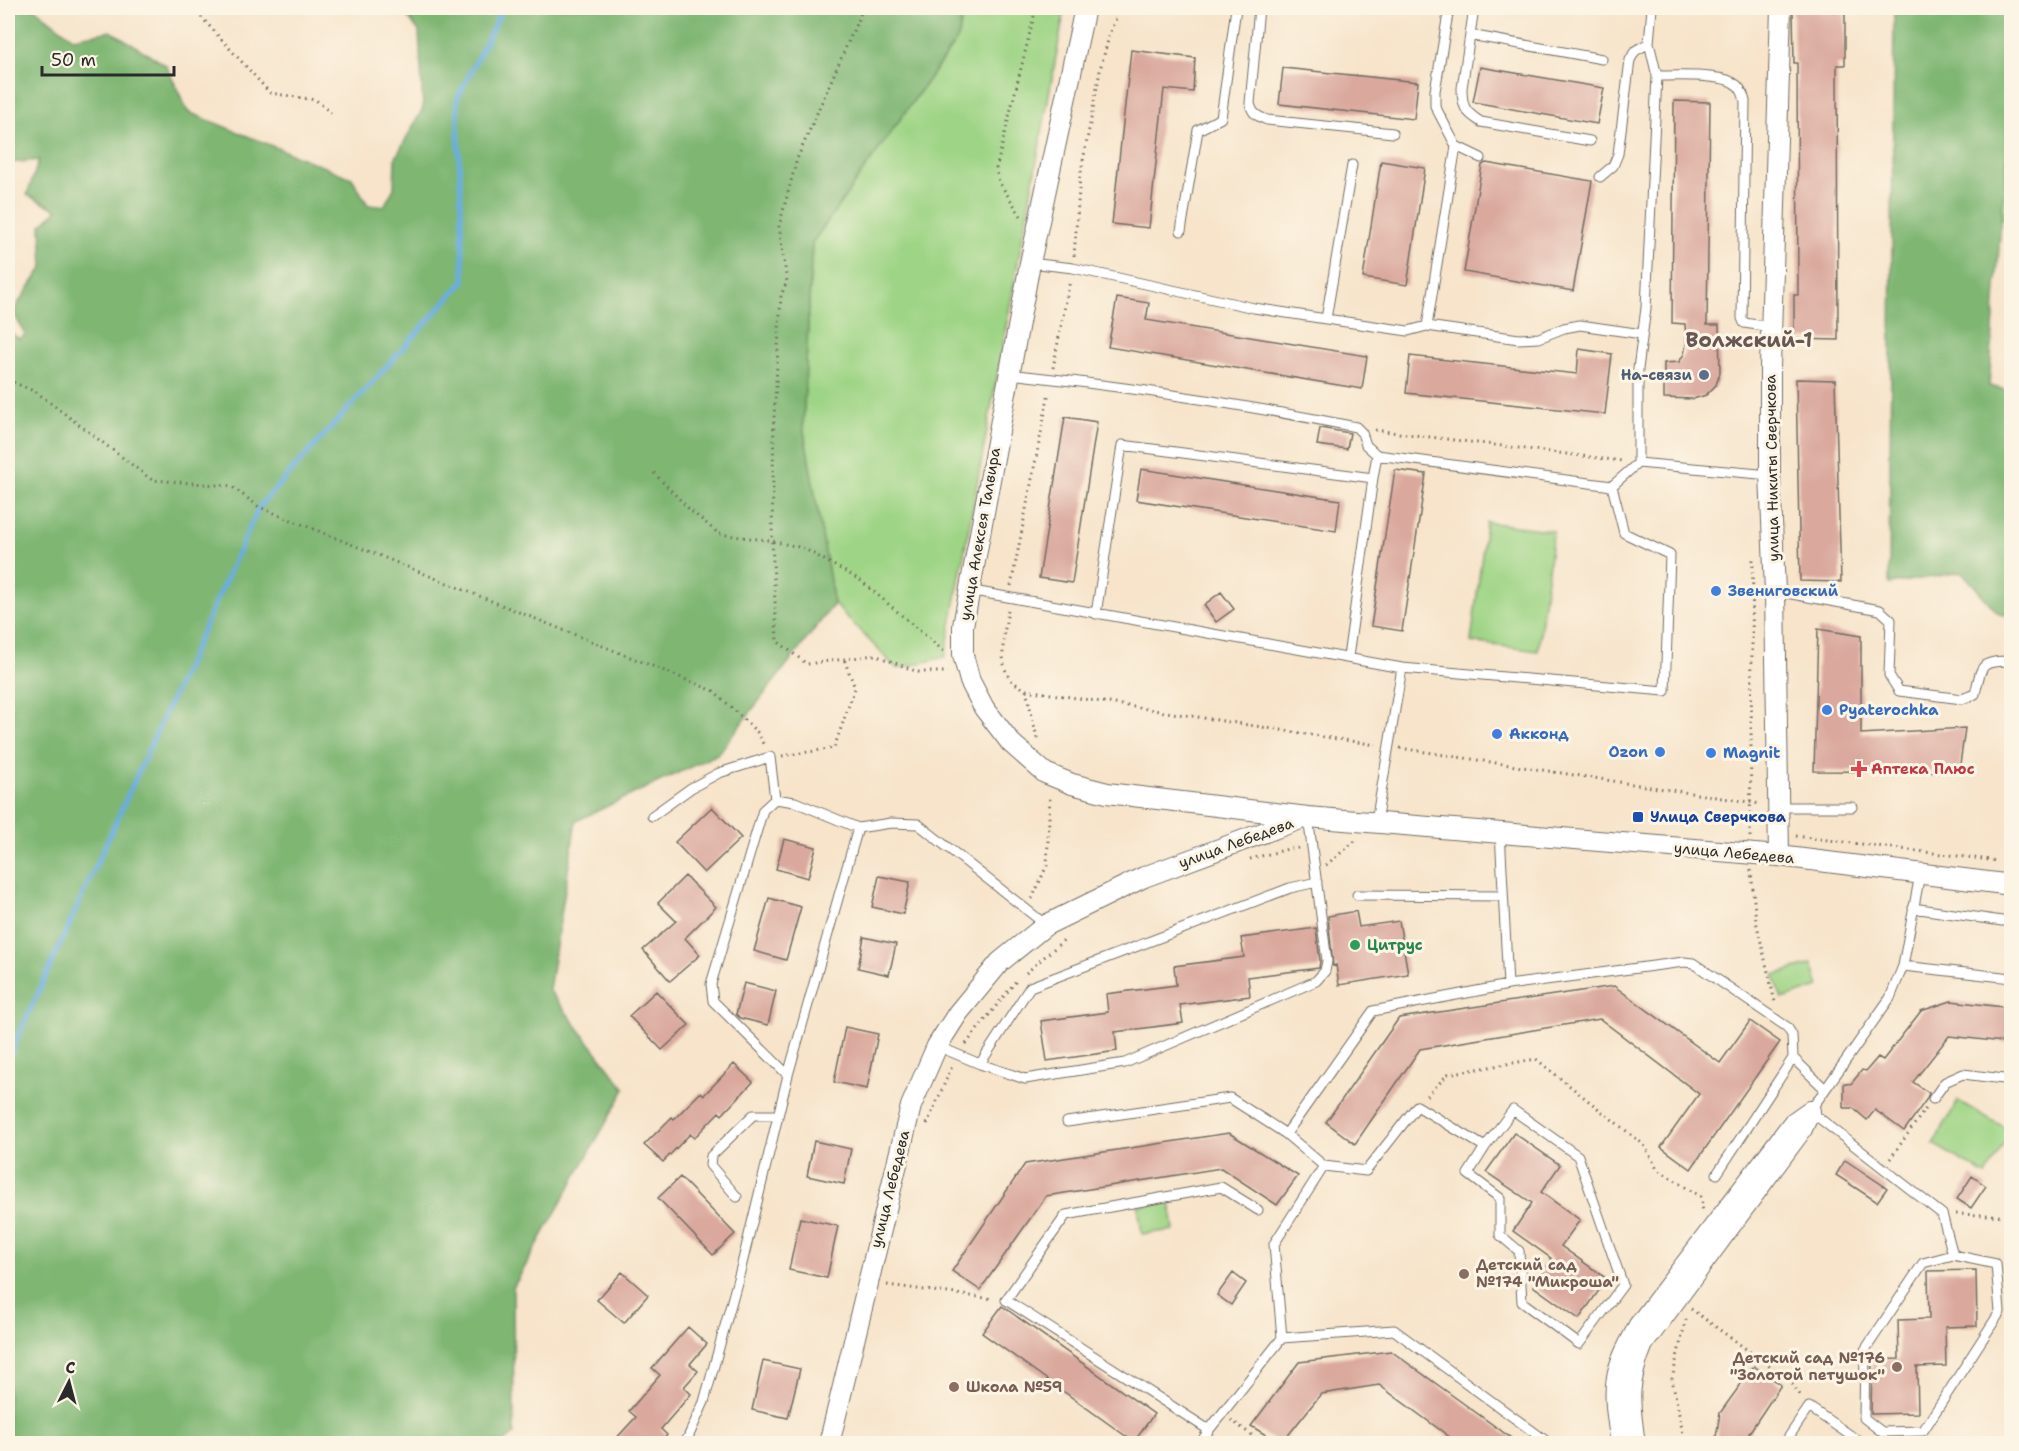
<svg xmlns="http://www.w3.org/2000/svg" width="2019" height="1451" font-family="'Shantell Sans',sans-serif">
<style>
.green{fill:#9ed485;stroke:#648058;stroke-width:1.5}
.forest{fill:#7eb672;stroke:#54704e;stroke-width:1.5}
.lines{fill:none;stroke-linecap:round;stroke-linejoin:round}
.stream{stroke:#6bade0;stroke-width:5}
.building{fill:#daa89d}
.lane-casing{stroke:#726c63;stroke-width:11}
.street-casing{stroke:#726c63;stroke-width:22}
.path{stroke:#726c63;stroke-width:3;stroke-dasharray:1.5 4.5;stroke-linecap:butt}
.lane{stroke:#fff;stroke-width:9}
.street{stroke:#fff;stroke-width:20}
.service-dot{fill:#5c6f8a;stroke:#fcf5e5;stroke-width:2}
.shop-dot{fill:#3f7fe0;stroke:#fcf5e5;stroke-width:2}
.health-dot{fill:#e0444e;stroke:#fcf5e5;stroke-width:2}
.transit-dot{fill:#1a4fb4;stroke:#fcf5e5;stroke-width:2}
.leisure-dot{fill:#2e9e5b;stroke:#fcf5e5;stroke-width:2}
.education-dot{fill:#8d6e63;stroke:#fcf5e5;stroke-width:2}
.labels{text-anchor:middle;stroke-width:6;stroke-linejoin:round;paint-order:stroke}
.service-label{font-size:15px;font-weight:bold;fill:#4e5e75;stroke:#fcf5e5;text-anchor:end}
.street-label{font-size:15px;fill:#2b2b2b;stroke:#fcf5e5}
.shop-label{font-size:15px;font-weight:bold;fill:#366cbe;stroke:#fcf5e5;text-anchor:start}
.health-label{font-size:15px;font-weight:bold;fill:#be3a42;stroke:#fcf5e5;text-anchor:start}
.transit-label{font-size:15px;font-weight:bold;fill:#164399;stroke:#fcf5e5;text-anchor:start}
.leisure-label{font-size:15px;font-weight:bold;fill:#27864d;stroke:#fcf5e5;text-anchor:start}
.education-label{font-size:15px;font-weight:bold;fill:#785e54;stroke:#fcf5e5;text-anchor:start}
.district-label{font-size:21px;font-weight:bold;fill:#685753;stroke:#fcf5e5}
</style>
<rect width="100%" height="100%" fill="#fcf5e5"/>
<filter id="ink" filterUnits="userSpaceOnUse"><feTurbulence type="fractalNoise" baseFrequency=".0167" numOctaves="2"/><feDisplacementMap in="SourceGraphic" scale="12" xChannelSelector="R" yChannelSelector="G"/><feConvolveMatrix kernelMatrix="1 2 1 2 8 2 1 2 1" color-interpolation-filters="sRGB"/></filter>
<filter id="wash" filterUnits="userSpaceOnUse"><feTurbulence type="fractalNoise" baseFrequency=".008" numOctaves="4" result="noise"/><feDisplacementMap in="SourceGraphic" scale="24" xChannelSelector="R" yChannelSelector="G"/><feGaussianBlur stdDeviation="1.35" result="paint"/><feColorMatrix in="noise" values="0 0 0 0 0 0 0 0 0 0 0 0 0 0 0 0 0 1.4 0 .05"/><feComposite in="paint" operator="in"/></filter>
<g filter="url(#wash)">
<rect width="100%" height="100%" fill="#f7e4cb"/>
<path class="green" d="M964,8H1065L945,657L897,669L834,604L803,426L812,243L958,38Z
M2011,116V220L2001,219Z
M1486,522L1553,531L1538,651L1471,642Z
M1812,964L1819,987L1782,999L1774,975Z
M1958,1101L2011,1131L1986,1175L1933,1144Z
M1170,1201L1174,1230L1142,1234L1138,1206Z"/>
<path class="forest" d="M8,8H34L73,38L111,31L166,65L188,112L352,178L368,205L384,206L394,188L395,159L423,108L419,31L400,8H964L958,38L812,243L803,426L834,604L718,754L576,821L549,990L625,1089L513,1288L514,1434L503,1443H8V330L19,339L25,335L13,311L43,267L41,225L58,210L27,195L39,160L8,163Z
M1894,8H2011V116L2001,219L1989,386L2011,391L2012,519L2010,534L2012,536L2011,616L1999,614L1962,572L1889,584Z"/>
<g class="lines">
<path class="stream" d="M8,1059L259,507L464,281L457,99L503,8"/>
</g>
<g id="blocks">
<path class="building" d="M1793,10L1845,12V65H1837L1838,340L1794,339V295H1798L1797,63H1794Z
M1131,50L1195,58L1193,92L1164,89L1149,228L1112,224Z
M1480,67L1604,88L1597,124L1473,102Z
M1283,68L1418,82L1414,119L1279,104Z
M1674,101L1710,102L1707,325H1719L1720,373L1716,385L1706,395L1693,399L1664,398V363L1679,362L1684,354L1686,344L1685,324L1672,323Z
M1381,161L1425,168L1407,285L1363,278Z
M1486,163L1592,181L1573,291L1464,272L1482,165Z
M1117,298L1149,303L1146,320L1367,356L1362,389L1108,347Z
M1579,349L1612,354L1605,414L1406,393L1410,356L1577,374Z
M1796,379L1835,380L1841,582L1800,581Z
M1065,417L1097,422L1072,583L1039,578Z
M1320,428L1350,433L1347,449L1317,445Z
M1141,469L1340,500L1336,531L1136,500Z
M1395,470L1426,474L1402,631L1371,626Z
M1221,592L1234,609L1216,622L1204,605Z
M1818,629L1861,636V734L1965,728L1959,772L1814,771Z
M712,807L741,838L704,873L675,842Z
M784,839L816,847L808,878L776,869Z
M685,876L716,907L685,938L700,955L670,981L643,950L676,921L658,903Z
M879,876L910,882L903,914L872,907Z
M769,898L801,907L786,960L754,951Z
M1356,911L1359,927L1399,921L1408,974L1339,985L1336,965L1333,966L1328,916Z
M1316,928L1320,961L1319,968L1248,977L1250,996L1180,1005L1183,1023L1115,1032L1117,1051L1047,1061L1041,1021L1108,1012L1106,994L1176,985L1174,966L1244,957L1241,938Z
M864,937L896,944L889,975L858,968Z
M744,983L776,991L768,1025L740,1018L736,1014Z
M1614,986L1720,1063L1750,1021L1780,1042L1691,1169L1661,1147L1699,1094L1600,1019L1420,1049L1355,1144L1326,1122L1399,1018Z
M656,991L689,1025L662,1050L629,1016Z
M1951,1001L2012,1008V1043L1949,1036L1913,1082L1929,1093L1926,1100L1904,1131L1875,1110L1867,1120L1853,1108H1844V1083L1851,1084L1862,1070L1866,1071L1878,1057L1883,1060L1921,1011Z
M845,1027L878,1034L867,1089L834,1082Z
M734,1064L753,1082L722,1115L719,1112L694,1138L690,1134L663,1162L644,1145L672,1117L674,1119L701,1092L704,1095Z
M1229,1133L1298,1176L1277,1205L1221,1168L1046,1196L980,1290L952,1271L1025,1164Z
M1514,1133L1560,1165L1541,1192L1580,1220L1561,1246L1607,1279L1579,1319L1533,1286L1552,1259L1513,1231L1532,1203L1486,1172Z
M814,1141L851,1149L844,1184L807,1176Z
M1845,1160L1887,1188L1877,1202L1836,1175Z
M1972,1176L1986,1186L1971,1208L1957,1199Z
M680,1177L735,1234L713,1255L658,1198Z
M800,1218L838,1226L827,1278L789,1270Z
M1976,1270L1977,1326L1945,1327L1946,1366L1917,1367L1918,1413L1871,1414L1872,1360L1899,1359L1898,1320L1929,1319L1928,1271Z
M622,1272L648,1295L624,1323L597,1300Z
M1233,1273L1246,1283L1231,1305L1217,1295Z
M1002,1306L1154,1414L1134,1442L982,1333Z
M688,1327L707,1344L690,1364L698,1371L684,1387L691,1394L661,1429L667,1435L660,1443H612L636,1417L629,1411L660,1375L652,1368Z
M1391,1351L1518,1443H1458L1379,1385L1321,1394L1282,1443H1279L1251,1426L1299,1362Z
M763,1361L800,1369L788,1418L752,1410Z
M1754,1366L1781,1385L1749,1433L1750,1443H1715L1720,1413Z"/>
</g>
</g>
<g filter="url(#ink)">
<use href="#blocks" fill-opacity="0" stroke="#726c63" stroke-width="1.5"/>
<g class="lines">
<defs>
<path id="lane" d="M1259,8L1250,103C1252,114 1257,116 1267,120L1393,133
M1449,8L1435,91V106L1456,146L1427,326L1519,339L1539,338L1564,328L1580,325L1642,334
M1474,8L1462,88C1462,107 1465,112 1481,122L1590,141
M1470,35L1602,59
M1657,76C1675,76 1717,74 1732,82C1740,86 1743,92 1745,101L1742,318L1744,323L1771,327
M1456,146L1481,158
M1600,177L1613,166L1618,154L1630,60L1635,51L1649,43
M1181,231L1198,130L1221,118L1236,8
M1030,263L1073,268L1254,308L1326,319L1352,165
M1326,319L1408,331L1427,326
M1009,374C1125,386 1241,404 1356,427L1362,433L1366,445L1377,455L1373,478
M1377,455L1612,486
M1638,463V369L1646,308L1657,76L1649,43L1652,8
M968,590L1402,668L1665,691L1670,555L1624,533L1612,486L1638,463L1770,475
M1775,591L1880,610L1891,620L1889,675L1899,691L1962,699L1975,694C1982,665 1979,661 2012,661
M1096,614L1122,445L1373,478L1348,657
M1778,807H1852
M652,816L691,788L719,773L770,757L775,799
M1376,822L1402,668
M1920,874L1903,966L1890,998L1810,1111L1942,1214L1953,1255L1996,1264L2000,1312L1923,1431L1882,1432L1864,1418L1865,1350L1923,1263L1953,1255
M2008,885L2012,851
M1357,895L1503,896
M1913,908L2002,921
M1903,966L2012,978
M1508,985L1684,962L1693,963L1787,1027L1792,1035L1793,1058L1825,1089
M937,1046L980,1064L1025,1079L1125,1063L1316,981L1325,971L1327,961L1308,817
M980,1064L1030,987L1290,888L1317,882
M788,1075L713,1001L711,984L763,810L775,799L795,802L858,828L891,823L918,824L1046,925
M1933,1099L1945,1082L1963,1074L2012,1080
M1067,1122L1230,1098L1286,1134L1324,1166L1274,1244L1282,1338
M1286,1134L1373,1011L1508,985L1500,832
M1324,1166L1366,1171L1417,1106L1485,1147L1468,1174L1500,1198V1235L1519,1251L1522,1302L1579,1344L1623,1285L1578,1156L1513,1110L1485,1147
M1717,1174L1793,1058
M737,1197L710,1165L711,1156L753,1115H777
M1258,1210L1221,1187L1066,1215L1006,1300L1209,1430L1282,1338L1394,1330L1550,1444
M685,1444L704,1402L741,1268L788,1075L858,828
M1200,1444L1209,1430
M1784,1444L1809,1407L1863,1444"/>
<path id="street" d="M1085,8L1030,263L963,626V655L970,681L984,708L1011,743L1045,773L1072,784L1107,793L1308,817L1779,856L2012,885
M1779,856L1775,591L1770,475V368L1781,8
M829,1444L911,1106L937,1046L958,1013L1000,962L1046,925L1144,877L1303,818
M1621,1444C1618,1422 1613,1399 1617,1377C1620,1359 1631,1341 1639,1325L1793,1123L1810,1111L1802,1129L1643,1344C1626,1385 1629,1401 1635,1444"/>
</defs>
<use href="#lane" class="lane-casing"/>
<use href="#street" class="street-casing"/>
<path class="path" d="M193,8L270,93L316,100L332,114
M863,8L797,159L779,226L787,282L781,295L774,418L772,541L777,641L807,664L875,655L918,672H948
M1021,216L999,182L996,169L1036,8
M1074,256L1080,177L1101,66L1111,29L1121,8
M1053,368L1070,280
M8,380L36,392L152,480L231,486L259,507L714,691L758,733L764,746
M1375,430L1622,461
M654,473L690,510L719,534L772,541L803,548L860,580L946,653
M1011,586L1049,392
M1008,610C1005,630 996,666 1013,682C1017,685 1022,687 1026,690L1376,745
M1026,690L1038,742
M1400,748L1761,804
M782,756L834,748L855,688L844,659
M1796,836L1998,861
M1750,837L1753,555
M1250,859L1288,849L1299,848
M1326,865L1355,841
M1751,870L1756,921L1775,1002
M1032,899L1047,865L1050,795
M1026,973L1066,938
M966,1044L1016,981
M1427,1096L1448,1074L1536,1059L1644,1145L1657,1169L1701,1197L1703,1213
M927,1124L953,1064
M1890,1159L1926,1108
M1956,1214L2012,1216
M887,1285L994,1299
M1691,1309L1790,1381L1802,1398
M1231,1420L1264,1444
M1685,1444L1672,1379L1686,1319"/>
<use href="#lane" class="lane"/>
<use href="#street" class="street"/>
</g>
</g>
<circle class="service-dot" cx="1704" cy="375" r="6"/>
<g class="shop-dot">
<circle cx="1716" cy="591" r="6"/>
<circle cx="1827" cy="710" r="6"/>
<circle cx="1497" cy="734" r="6"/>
<circle cx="1660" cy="752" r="6"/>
<circle cx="1711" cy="753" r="6"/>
</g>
<path class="health-dot" d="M1856 760h6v6h6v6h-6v6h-6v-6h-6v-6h6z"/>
<rect class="transit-dot" x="1632" y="811" width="12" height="12" rx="3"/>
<circle class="leisure-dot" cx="1355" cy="945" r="6"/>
<g class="education-dot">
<circle cx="1464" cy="1274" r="6"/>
<circle cx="1897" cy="1367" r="6"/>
<circle cx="954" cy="1387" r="6"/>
</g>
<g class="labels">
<g class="service-label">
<text x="1692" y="380">На-связи</text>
</g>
<g class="street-label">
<text transform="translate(1772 468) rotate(-91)" y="5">улица Никиты Сверчкова</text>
<text transform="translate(980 534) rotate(-80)" y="5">улица Алексея Талвира</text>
<text transform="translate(1236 843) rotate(-20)" y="5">улица Лебедева</text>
<text transform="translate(1734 853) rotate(5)" y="5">улица Лебедева</text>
<text transform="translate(890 1189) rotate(-76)" y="5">улица Лебедева</text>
</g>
<g class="shop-label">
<text x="1728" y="596">Звениговский</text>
<text x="1839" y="715">Pyaterochka</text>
<text x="1509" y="739">Акконд</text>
<text x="1648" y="757" text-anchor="end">Ozon</text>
<text x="1723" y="758">Magnit</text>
</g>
<g class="health-label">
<text x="1871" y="774">Аптека Плюс</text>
</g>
<g class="transit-label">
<text x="1650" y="822">Улица Сверчкова</text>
</g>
<g class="leisure-label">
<text x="1367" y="950">Цитрус</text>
</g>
<g class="education-label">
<text x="1476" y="1270">Детский сад<tspan x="1476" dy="17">№174 "Микроша"</tspan></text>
<text x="1885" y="1363" text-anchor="end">Детский сад №176<tspan x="1885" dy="17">"Золотой петушок"</tspan></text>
<text x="966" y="1392">Школа №59</text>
</g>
<g class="district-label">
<text x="1749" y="347">Волжский-1</text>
</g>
</g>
<rect width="2019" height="1451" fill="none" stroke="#fcf5e5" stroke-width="30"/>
<g transform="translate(69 1382) rotate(6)" stroke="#fcf5e5" stroke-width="4.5" paint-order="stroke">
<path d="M0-4.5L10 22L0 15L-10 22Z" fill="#2b2b2b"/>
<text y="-9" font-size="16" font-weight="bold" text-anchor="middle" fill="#2b2b2b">С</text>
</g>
<path d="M42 66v9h132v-9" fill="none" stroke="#2b2b2b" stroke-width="3"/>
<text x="51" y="66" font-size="18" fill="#2b2b2b" stroke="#fcf5e5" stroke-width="4.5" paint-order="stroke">50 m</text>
</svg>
